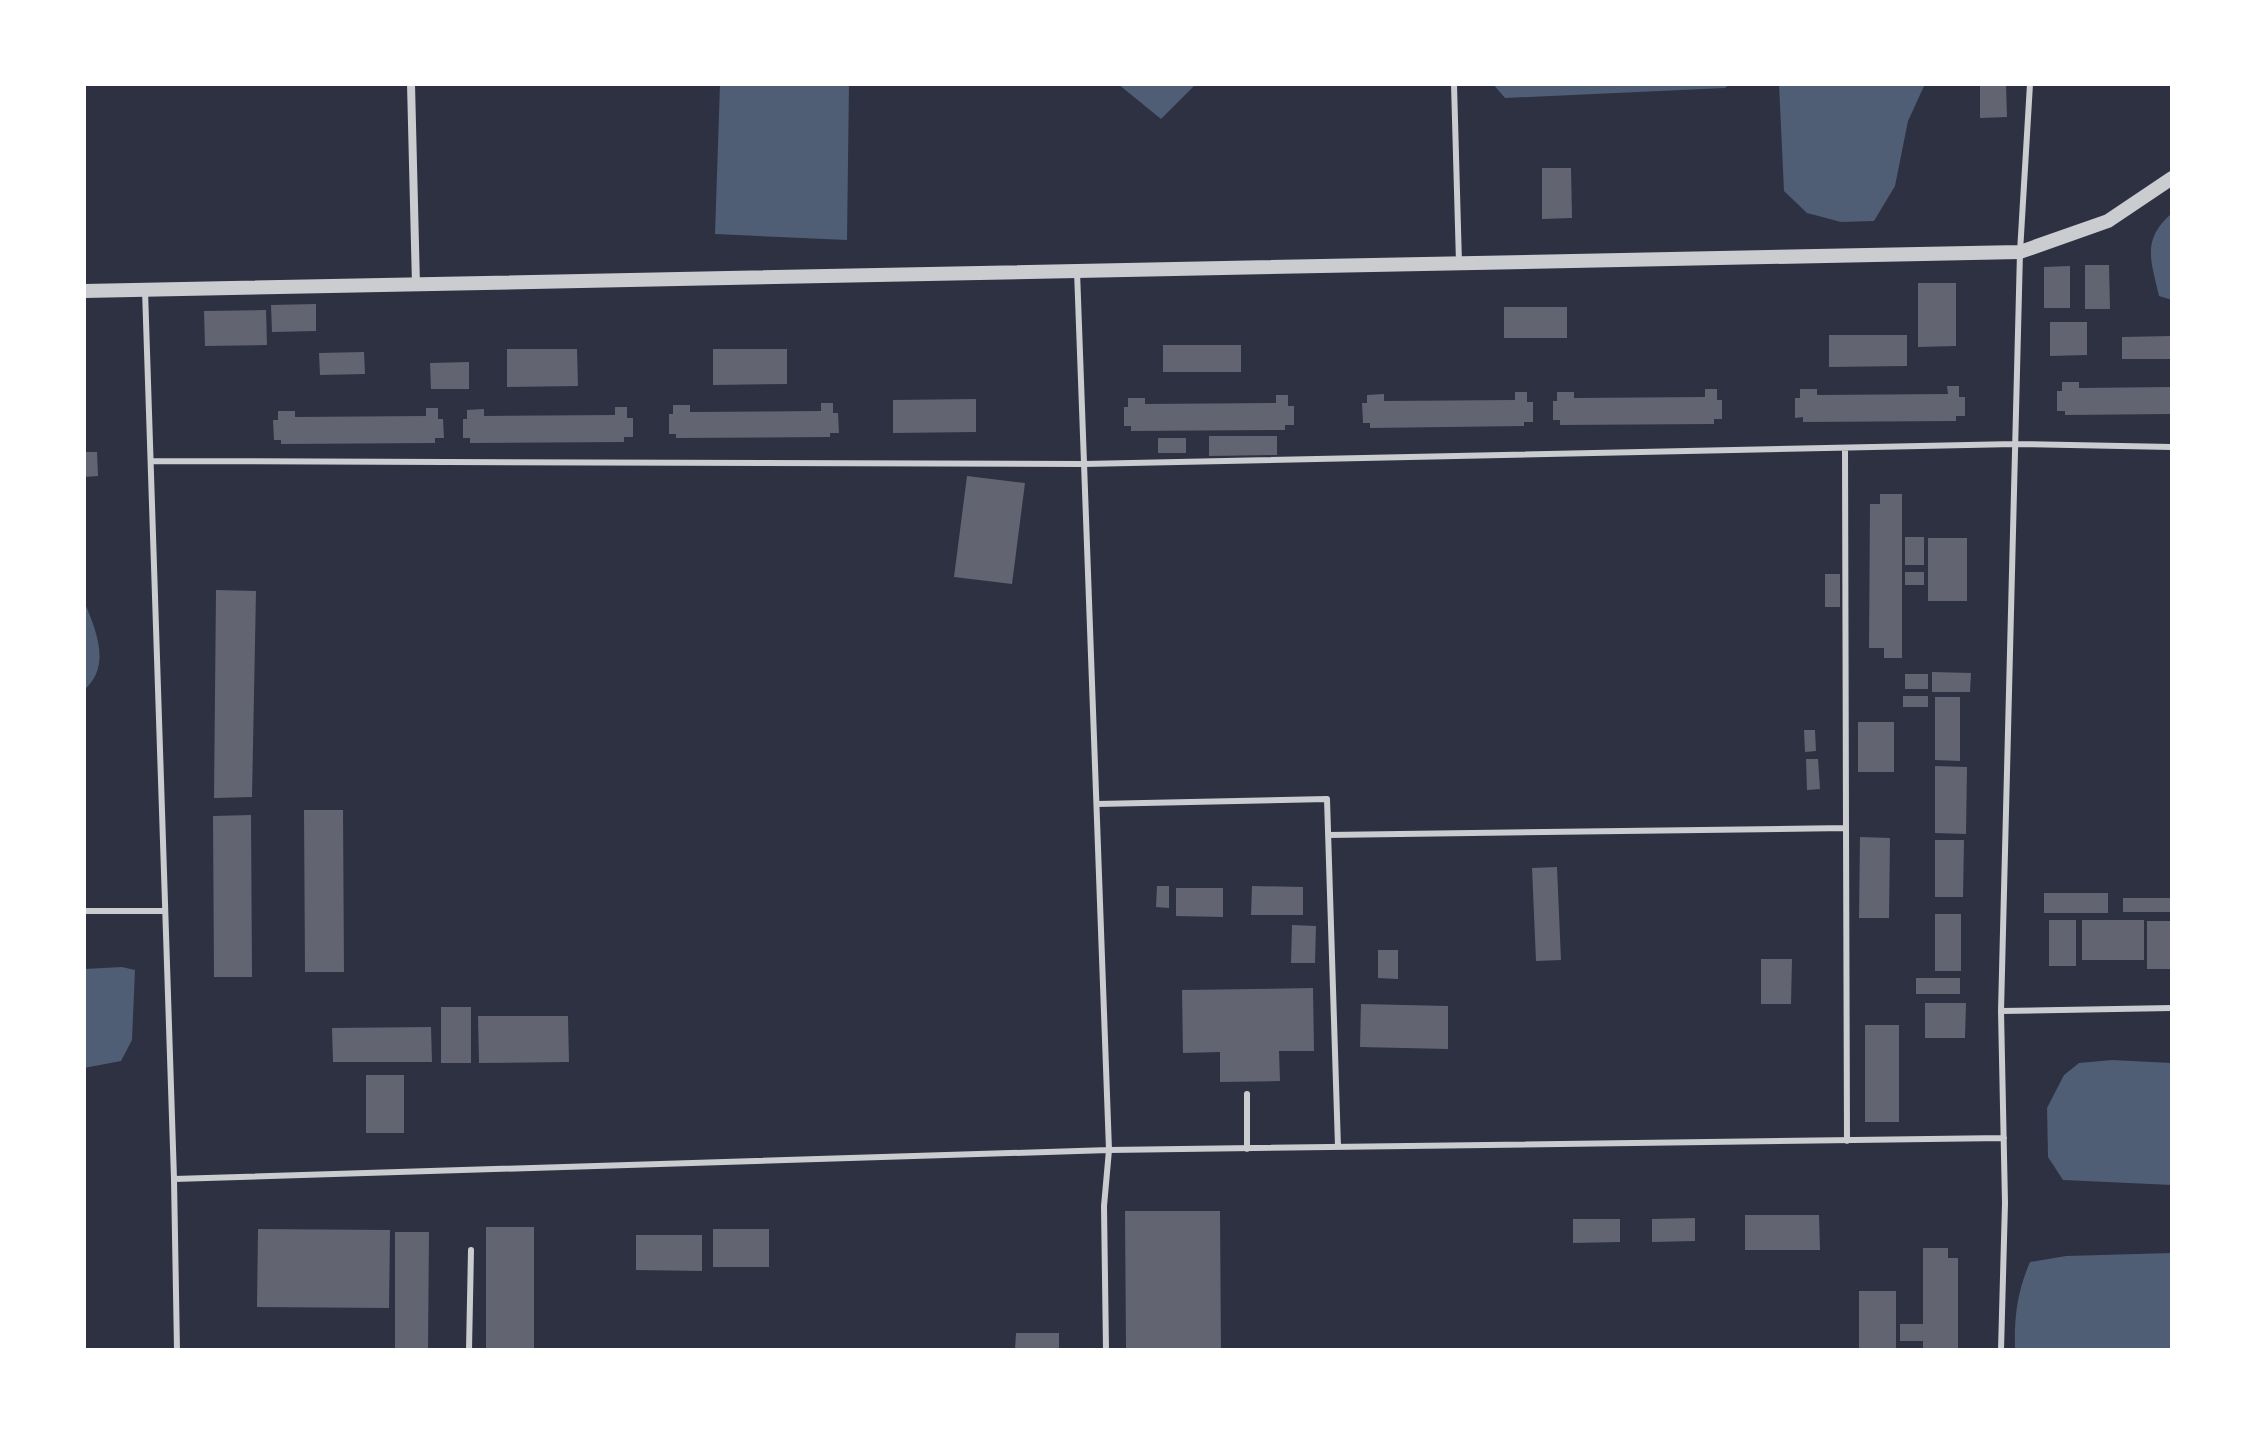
<svg xmlns="http://www.w3.org/2000/svg" width="2256" height="1434" font-family="Mulish,sans-serif">
<style>
.water{fill:#4f5d75}
.building{fill:#626471}
.lines{fill:none;stroke-linecap:round;stroke-linejoin:round}
.service{stroke:#caccd0;stroke-width:6}
.minor{stroke:#caccd0;stroke-width:8}
.tertiary{stroke:#caccd0;stroke-width:14}
</style>
<rect width="100%" height="100%" fill="#2d3142"/>
<path class="water" d="M720,84H849L847,240L715,234Z
M1118,84H1196L1161,119Z
M1493,84H1730L1725,88L1505,98Z
M1779,84H1925L1908,121L1895,186L1874,221L1841,222L1807,213L1784,191Z
M2172,213V300L2159,296C2151,260 2141,240 2172,213Z
M84,601C96,630 112,666 84,690Z
M122,967L135,970L132,1040L121,1061L84,1068V969Z
M2112,1060L2172,1063V1185L2063,1180L2048,1157L2047,1108L2064,1075L2079,1063Z
M2172,1253V1350H2015C2014,1318 2017,1292 2030,1262L2066,1256Z"/>
<path class="building" d="M1980,84H2006L2007,117L1980,118Z
M1542,168H1571L1572,218L1542,219Z
M2085,265H2109L2110,309H2085Z
M2070,266V308H2044V267Z
M1918,283H1956V346L1918,347Z
M316,304V331L272,332L271,305Z
M1504,307H1567V338H1504Z
M266,310L267,345L205,346L204,311Z
M2050,322H2087V355L2050,356Z
M1829,335H1907V366L1829,367Z
M2172,336V359H2122V337Z
M1163,345H1241V372H1163Z
M507,349H577L578,386L507,387Z
M713,349H787V384L713,385Z
M364,352L365,374L320,375L319,353Z
M469,362V389H431L430,363Z
M2062,382H2079V388L2172,387V414L2065,415V411H2057V391H2062Z
M1947,386H1959V397H1965V416H1956V421L1803,422V417L1795,418V398H1800V389H1817V395L1948,394Z
M1705,389H1717V400H1722V419H1714V424L1560,425V420H1553V401H1557V392H1574V398L1705,397Z
M1515,392H1527V402H1533V422H1524V426L1370,428V423H1363L1362,403H1367V395L1384,394V401L1515,400Z
M1276,395H1288V406H1294V425H1285V430L1131,431V426H1124V407H1128V398H1145V404L1276,403Z
M976,399V432L893,433V400Z
M821,403H833V413H838L839,433H830V437L676,438V434H669V414H673V405H690V412L821,411Z
M615,407H627V418H633V437H624V442L470,443V438H463V419H467V410L484,409V416L615,415Z
M426,408H438V419H443L444,438H435V443L281,444V440H274L273,420H278V411H295V417L426,416Z
M1209,436H1277V455L1209,456Z
M1158,438H1186V453H1158Z
M84,452H97L98,476L84,477Z
M967,476L1025,483L1012,584L954,577Z
M1880,494H1902V658H1884V648H1869L1870,504H1880Z
M1905,537H1924V565H1905Z
M1928,538H1967V601H1928Z
M1905,572H1924V585H1905Z
M1825,574H1840V607H1825Z
M216,590L256,591L252,797L214,798Z
M1932,672L1971,673L1970,692H1932Z
M1905,674H1928V689H1905Z
M1903,696H1928V707H1903Z
M1935,697H1960V761L1935,760Z
M1858,722H1894V772H1858Z
M1804,730H1815L1816,751L1805,752Z
M1806,759H1818L1820,789L1807,790Z
M1935,766L1967,767L1966,834L1935,833Z
M304,810H343L344,972H305Z
M251,815L252,977H214L213,816Z
M1860,837L1890,838L1889,918H1859Z
M1935,840H1964L1963,897H1935Z
M1557,867L1561,960L1536,961L1532,868Z
M1157,886H1169V908L1156,907Z
M1252,886L1303,887V915H1251Z
M1176,888H1223V917L1176,916Z
M2044,893H2108V913H2044Z
M2123,898H2170V912H2123Z
M1935,914H1961V971H1935Z
M2049,920H2076V966H2049Z
M2082,920H2144V960H2082Z
M2147,921H2172V969H2147Z
M1292,925L1316,926L1315,963H1291Z
M1378,950H1398V979L1378,978Z
M1761,959H1792L1791,1004H1761Z
M1916,978H1960V994H1916Z
M1313,988L1314,1051H1279L1280,1081L1220,1082V1052L1183,1053L1182,990Z
M1925,1003H1966L1965,1038H1925Z
M1361,1004L1448,1006V1049L1360,1047Z
M441,1007H471V1063H441Z
M478,1016H568L569,1062L479,1063Z
M1865,1025H1899V1122H1865Z
M431,1027L432,1062H333L332,1028Z
M366,1075H404V1133H366Z
M1125,1211H1220L1221,1350H1126Z
M1745,1215H1819L1820,1250H1745Z
M1695,1218V1241L1652,1242V1219Z
M1573,1219H1620V1242L1573,1243Z
M486,1227H534V1350H486Z
M258,1229L390,1230L389,1308L257,1307Z
M713,1229H769V1267H713Z
M395,1232H429L428,1350H395Z
M636,1235H702V1271L636,1270Z
M1923,1248H1948V1258H1958V1350H1923V1341H1900V1324H1923Z
M1859,1291H1896V1350H1859Z
M1016,1333H1059V1350H1015Z"/>
<g class="lines">
<path class="service" d="M1454,84L1459,263
M1077,271L1109,1150L1104,1206L1106,1350
M145,290L174,1179L177,1350
M1845,448L1846,828
M151,461L1084,464L2015,444L2172,447
M1097,804L1327,799L1338,1147
M1328,835L1846,828L1847,1141
M84,911H165
M2001,1011L2172,1008
M1247,1149V1094
M174,1179L1109,1150L2004,1138
M469,1350L471,1250
M2001,1350L2005,1203L2001,1011L2020,252L2030,84"/>
<path class="minor" d="M411,84L416,285"/>
<path class="tertiary" d="M84,291L2020,252L2108,221L2172,178"/>
</g>
<rect width="2256" height="1434" fill="none" stroke="#ffffff" stroke-width="172"/>
</svg>
